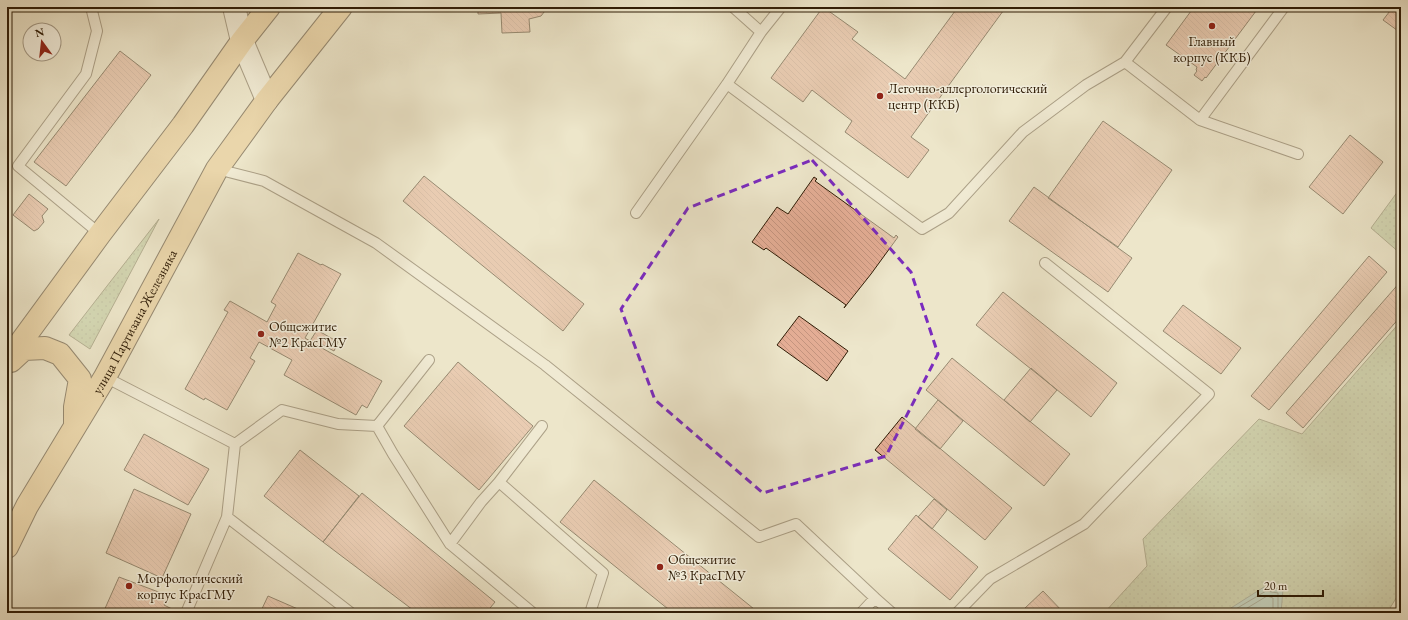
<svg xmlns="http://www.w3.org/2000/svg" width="1408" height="620" font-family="'EB Garamond',serif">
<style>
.grass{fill:url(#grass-dots);stroke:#73704f}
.water{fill:#99c0b5;stroke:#6f7e6f}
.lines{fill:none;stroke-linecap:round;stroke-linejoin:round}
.shore{stroke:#646e5e;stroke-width:1}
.building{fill:url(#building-back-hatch);stroke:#2f1c06}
.service-casing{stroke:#5e4e37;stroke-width:12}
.tertiary-casing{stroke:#5e4e37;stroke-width:24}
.primary-casing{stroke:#2f1c06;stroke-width:24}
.service{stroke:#f3efdd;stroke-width:10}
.tertiary{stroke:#f3efdd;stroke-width:22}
.primary{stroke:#e6c386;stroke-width:22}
.marked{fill:none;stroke:#7b2cbf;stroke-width:3;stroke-dasharray:8 5;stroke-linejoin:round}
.poi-dot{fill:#8f2418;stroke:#f3efdd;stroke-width:1.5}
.labels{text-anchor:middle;stroke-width:3;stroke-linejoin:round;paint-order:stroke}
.poi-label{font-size:14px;fill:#2f1c06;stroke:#f3efdd;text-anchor:start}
.street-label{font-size:14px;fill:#2f1c06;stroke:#f3efdd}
</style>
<defs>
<pattern id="grass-dots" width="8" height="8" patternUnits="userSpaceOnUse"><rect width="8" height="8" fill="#b7c598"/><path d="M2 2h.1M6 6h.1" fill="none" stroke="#9ea982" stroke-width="1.8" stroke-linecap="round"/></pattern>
<pattern id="building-back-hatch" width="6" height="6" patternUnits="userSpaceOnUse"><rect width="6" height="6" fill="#e5ae96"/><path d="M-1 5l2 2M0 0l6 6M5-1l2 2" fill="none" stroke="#c59580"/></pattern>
</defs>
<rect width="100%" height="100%" fill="#ede6cb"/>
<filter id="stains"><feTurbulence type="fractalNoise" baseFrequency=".005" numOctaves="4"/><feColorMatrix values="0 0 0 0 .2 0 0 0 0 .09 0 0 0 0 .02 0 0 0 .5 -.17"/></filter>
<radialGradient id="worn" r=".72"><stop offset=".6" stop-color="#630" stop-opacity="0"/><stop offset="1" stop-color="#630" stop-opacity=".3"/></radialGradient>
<path class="grass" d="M1401,187V254L1371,228Z
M159,219L90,349L69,335Z
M1401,321V590L1387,613H1104L1147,566L1143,539L1259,419L1302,434Z"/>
<path class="water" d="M1264,587L1283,589L1281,613H1223Z"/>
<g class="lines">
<path class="shore" d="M1229,613L1266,591L1278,593V613
M1239,613L1267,596L1273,598V613"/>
</g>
<path class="building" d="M478,7H548L541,16L529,19L530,32L502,33L501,13L478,14Z
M823,7L858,32L852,39L905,79L958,7H1006L911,137L929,150L908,178L845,132L852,121L812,90L803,102L771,78Z
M1194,7H1259L1206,78L1205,77L1202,81L1194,75L1197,71L1196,70L1197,67L1166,45Z
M1393,7H1401V33L1383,20Z
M120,51L151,75L66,186L34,162Z
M1103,121L1172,170L1118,247L1048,198Z
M1350,135L1383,162L1343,214L1309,187Z
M424,176L584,304L563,331L403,201Z
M814,177L817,179L815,181L894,238L896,235L898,237L871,274L844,308L846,305L766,248L764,250L752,242L777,207L788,214Z
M1034,187L1132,258L1108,292L1009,221Z
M29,194L48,209L42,216L44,222L38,229L34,231L13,215Z
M298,253L321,265L322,264L341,274L305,338L310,341L317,330L338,342L334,351L321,344L320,347L382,381L367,408L362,405L356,415L284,375L292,360L259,342L250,358L255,361L227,410L205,398L204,400L185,389L228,312L224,310L230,301L267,322L276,305L271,302Z
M1369,256L1387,272L1269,410L1251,396Z
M1401,281V316L1303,428L1286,413Z
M1003,292L1117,383L1091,417L976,325Z
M1183,305L1241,348L1221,374L1163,331Z
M799,316L848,351L827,381L777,345Z
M952,358L1070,454L1044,486L926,390Z
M458,362L533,426L479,490L404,426Z
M1031,368L1057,390L1030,422L1004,400Z
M938,400L963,421L940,449L915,429Z
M902,417L1012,508L985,540L875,450Z
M144,434L209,469L188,505L124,470Z
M300,450L359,496L323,542L264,496Z
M594,480L759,613H673L560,522Z
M134,489L191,514L162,578L106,553Z
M362,493L495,602L486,613H417L323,542Z
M934,499L947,510L932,529L918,517Z
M916,515L978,567L950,600L888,549Z
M119,577L169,596L164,605L172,609L170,613H103Z
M1043,591L1064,613H1028L1024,609Z
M268,596L307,613H260Z"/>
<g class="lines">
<defs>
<path id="service" d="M91,7L97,31L86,74L18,166L100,234
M733,7L761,32
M1167,7L1125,62L1200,120L1298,154
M727,84L922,229L949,213L1023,132L1086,85L1125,62
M1200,120L1284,7
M217,169L264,181L376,243L545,365L759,537L796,524L875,598
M636,213L727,84L761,32L781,7
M105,377L235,444
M377,426L393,454L450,544L533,613
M542,426L499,482L603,573L590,613
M227,517L351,613
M450,544L481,502L499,482
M186,613L227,517L235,444L282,410L338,424L377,426L429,360
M861,613L875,598L892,613
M957,613L990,579L1084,524L1209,394L1045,263"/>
<path id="tertiary" d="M234,7L242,41L267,100"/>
<g id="primary">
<path d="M7,361L100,234L183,125L242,41L269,7"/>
<path d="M11,361L24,349L45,348L60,354L80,379L75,407V423"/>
<path id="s1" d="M7,547L27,506L105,377L217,169L267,100L341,7"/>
</g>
</defs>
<use href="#service" class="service-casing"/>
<use href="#tertiary" class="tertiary-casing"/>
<use href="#primary" class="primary-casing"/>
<use href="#service" class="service"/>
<use href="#tertiary" class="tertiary"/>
<use href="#primary" class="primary"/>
</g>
<path d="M0 0H1408V620H0ZM812,160L911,272L938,354L886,456L763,493L655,400L621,309L688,208Z" fill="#ede6cb" fill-opacity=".55" fill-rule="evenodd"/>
<path class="marked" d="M812,160L911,272L938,354L886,456L763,493L655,400L621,309L688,208Z"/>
<g class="poi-dot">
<circle cx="1212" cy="26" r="4"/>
<circle cx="880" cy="96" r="4"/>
<circle cx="261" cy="334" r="4"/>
<circle cx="660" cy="567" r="4"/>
<circle cx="129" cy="586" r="4"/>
</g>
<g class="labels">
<g class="poi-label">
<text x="1212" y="46" text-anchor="middle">Главный<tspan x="1212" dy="16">корпус (ККБ)</tspan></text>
<text x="888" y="93">Легочно-аллергологический<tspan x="888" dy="16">центр (ККБ)</tspan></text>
<text x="269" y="331">Общежитие<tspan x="269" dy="16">№2 КрасГМУ</tspan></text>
<text x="668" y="564">Общежитие<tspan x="668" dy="16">№3 КрасГМУ</tspan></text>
<text x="137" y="583">Морфологический<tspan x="137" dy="16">корпус КрасГМУ</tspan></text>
</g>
<g class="street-label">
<text dy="5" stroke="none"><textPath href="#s1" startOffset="259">улица Партизана Железняка</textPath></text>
</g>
</g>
<rect width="1408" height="620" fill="none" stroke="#ede6cb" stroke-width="24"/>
<rect x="8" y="8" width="1392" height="604" fill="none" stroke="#2f1c06" stroke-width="2"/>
<rect x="12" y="12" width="1384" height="596" fill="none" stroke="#2f1c06"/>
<g transform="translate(42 42) rotate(345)"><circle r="19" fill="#f3efdd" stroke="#a59b87"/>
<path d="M0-3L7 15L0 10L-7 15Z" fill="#8f2418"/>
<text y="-6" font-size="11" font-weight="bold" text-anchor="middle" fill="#2f1c06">N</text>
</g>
<path d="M1258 590v6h65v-6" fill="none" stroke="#2f1c06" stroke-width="2"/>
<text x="1264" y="590" font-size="12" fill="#2f1c06" stroke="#f3efdd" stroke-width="3" paint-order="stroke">20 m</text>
<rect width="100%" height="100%" filter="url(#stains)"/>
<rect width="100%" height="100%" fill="url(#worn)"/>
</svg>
